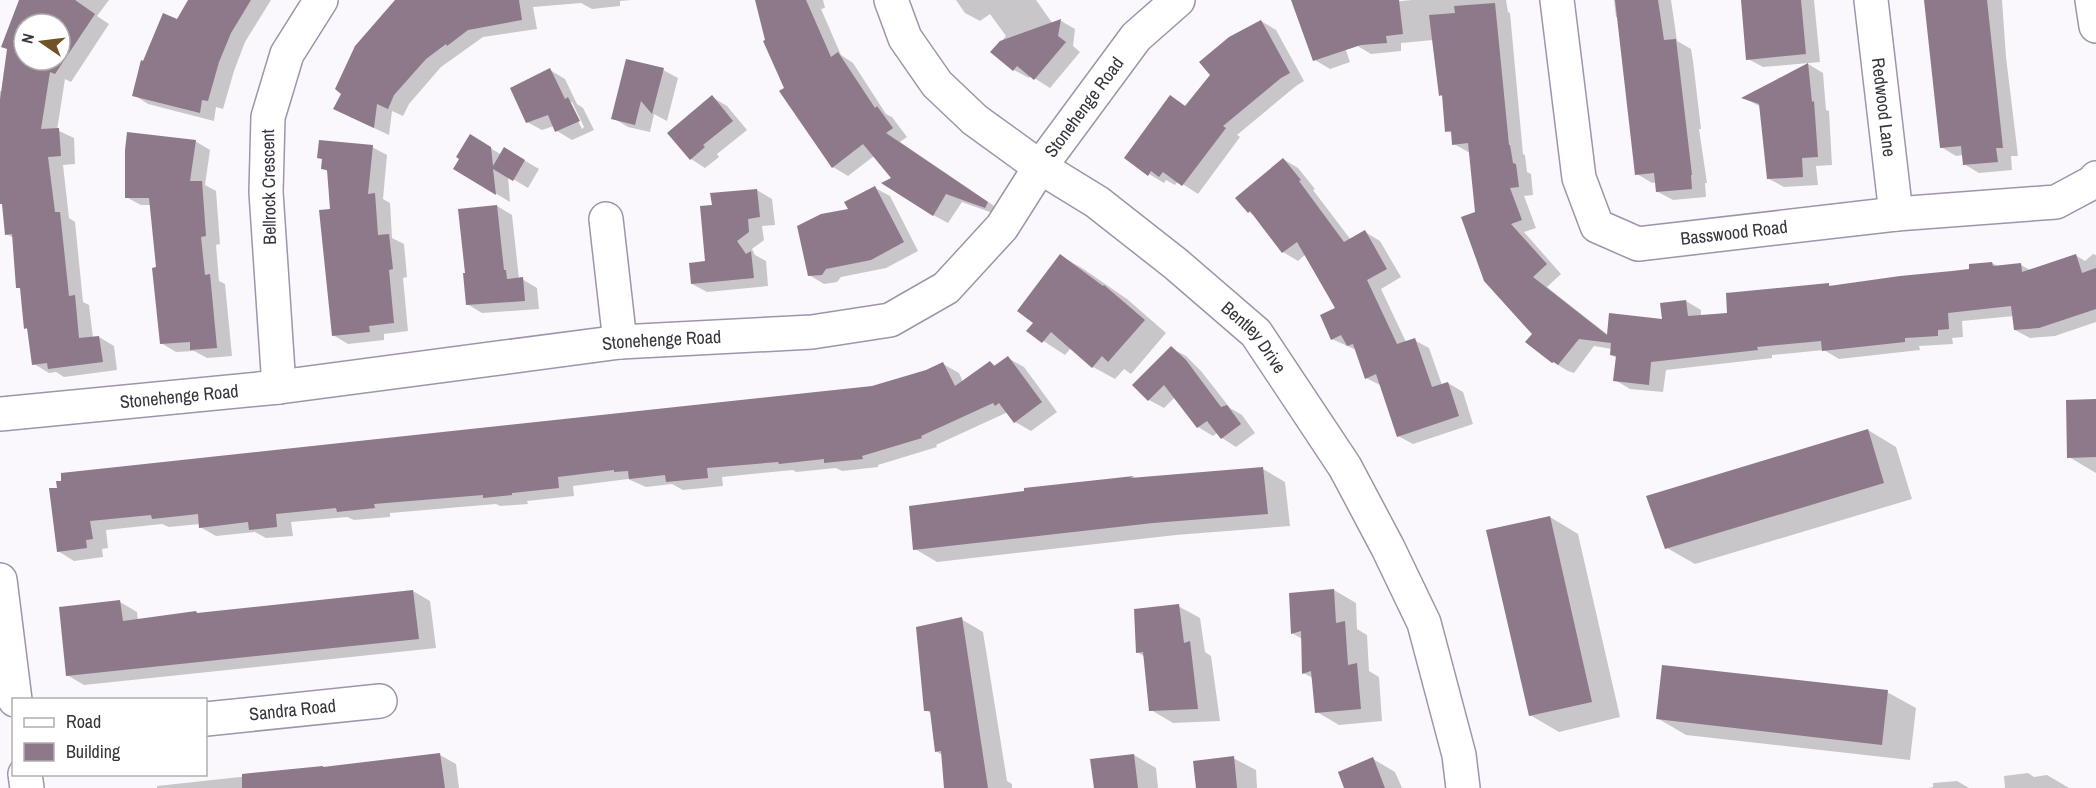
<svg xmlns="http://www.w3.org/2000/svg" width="2096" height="788" font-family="'Archivo Narrow',sans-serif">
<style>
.shadow{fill:#0003;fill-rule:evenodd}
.building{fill:#8d7989;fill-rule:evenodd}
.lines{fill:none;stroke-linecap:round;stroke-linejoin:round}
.minor-casing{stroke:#9f94aa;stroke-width:36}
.minor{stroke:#fff;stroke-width:33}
.labels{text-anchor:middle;stroke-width:6;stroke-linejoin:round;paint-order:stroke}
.street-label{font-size:18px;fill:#39343d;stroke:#fff}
</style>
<rect width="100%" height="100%" fill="#faf8fc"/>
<path class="shadow" d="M21,0H109L97,16L109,24L71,82L65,79L57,130L74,138L75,164L63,165L69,218L75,222L83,302L89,305L93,338L99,337L114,346L117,370L64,377L56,372L49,373L34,364L29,330L25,328L22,290L18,287L14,238L6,234L3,205L0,203V91L3,92ZM24,24H60V60H24Z
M190,0H271L245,42L234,71L223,109L216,107L214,121L148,104L134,95Z
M406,0H631L620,1V6L592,9L581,3L533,7L537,29L483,37L441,67L409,104L403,116L392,111L389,135L350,117L342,93Z
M756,0H823L825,8L821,9L841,55L853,63L886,114L892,117L907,137L900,142L1003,212L1001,216L962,202L948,223L933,215L893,178L874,156L848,176L833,167L785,89L767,41Z
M956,0H1036L1053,24L1061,21L1075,29L1073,46L1080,52L1050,88L1031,76L1029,78L1014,70L993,52L1006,36L990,14L980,21L965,13Z
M1300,0H1324L1330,3L1350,62L1330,69L1315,60Z
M1352,0H1391V2L1412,0H1506L1508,12L1510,13L1523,154L1525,155L1527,172L1531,174L1533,195L1524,196L1536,228L1524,232L1561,274L1547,287L1608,335L1663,320L1686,301L1701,310V317L1729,315L1829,285L1832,287L1971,270L1992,263L1999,267L2021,265L2030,270L2075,255L2085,261L2093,254L2096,255V322L2055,336L2030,338L2015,330L2014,316L1962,321L1963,337L1952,338L1953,344L1919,346L1920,350L1839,359L1824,350L1772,355V358L1666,370L1663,392L1630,389L1615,380L1617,358L1611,355L1612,349L1594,346L1574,373L1568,371L1553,362L1534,334L1470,153L1454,144L1453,134L1447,131L1444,97L1440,95L1433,40L1401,43V51L1371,54L1356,45Z
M1614,0H1671L1677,41L1691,49L1693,61L1701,129H1699L1707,183H1705L1706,197L1673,200L1658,192L1657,182L1652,183L1637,174L1619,18L1616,17Z
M1742,0H1814L1820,62L1763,67L1748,59Z
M1925,0H2002L2006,57L2018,156H2011L2012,170L1979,173L1964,164V155L1956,156L1941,147Z
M1261,21L1276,30L1304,81L1296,86L1237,135L1240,137L1198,194L1178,181L1175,185L1166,180L1164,183L1149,174L1171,97L1187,107Z
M1808,64L1823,73L1826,110L1829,111L1832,165L1816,166L1818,185L1784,187L1769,179L1761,107L1744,98Z
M550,70L565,79L577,104L583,108L594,130L572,140L557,131L554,126L542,130L527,122ZM569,102H572L584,127L582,129Z
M663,70L678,78L667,121L654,114L650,132L628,127L613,118Z
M712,97L727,106L747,130L717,154L719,157L705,168L691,159Z
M470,136L502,155L505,149L539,169L528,188L508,176L510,202L455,169Z
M195,141L210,150L205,185L216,191L220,244L216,245L219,281L225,284L232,356L207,358L194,351L176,352L161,343L158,269L151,205H141L126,197Z
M372,147L387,155L383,199L390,203L392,238L404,244L407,277L403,278L408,331L384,334V340L348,344L333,335L332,211L329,172L322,168L323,160L319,157Z
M1283,159L1298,168L1315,189L1313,190L1351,240L1365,232L1380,241L1401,277L1381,289L1406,342L1414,340L1429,348L1442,385L1448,383L1463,392L1473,424L1413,444L1398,436L1382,386L1366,378L1356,350L1332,339L1337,309L1306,254L1298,261L1283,252L1255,216L1249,212L1237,198Z
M875,188L890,196L918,251L886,268L841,277L837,282L824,284L809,275L850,210Z
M757,190L772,199L775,225L762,226L764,240L752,249L755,255L766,261L768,286L707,292L692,284L707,263L713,206Z
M497,206L512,215L519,279H522L537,288L539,309L482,313L467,304Z
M1060,256L1082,268L1127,299L1166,333L1131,374L1124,369L1115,379L1093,367L1071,348L1065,355L1028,331L1035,323Z
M1171,348L1186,356L1201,371L1230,408L1242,415L1255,433L1236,447L1222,438L1217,433L1213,436L1198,427L1175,397L1164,408L1149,400Z
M1008,358L1024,367L1057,412L1031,431L1015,422L1008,412L936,445L937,447L878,465V467L842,471L836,468L796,472L793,470L722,477L723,486L683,490L672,484L646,487L628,479L573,486L574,496L527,501L528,504L500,506L496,504L390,513V517L354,520L347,517L291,522L293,536L266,538L255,532L216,536L200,527V524L169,527L162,524L106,530L108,548L102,549L103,557L74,561L58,551L50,490L872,387L927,371L943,364L959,373L963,382L990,362L996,366Z
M2096,401V473L2069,457Z
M1868,430L1896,447L1912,499L1695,564L1667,548Z
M1263,469L1285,482L1290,526L1176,535L937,562L915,549L1026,492V489L1133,477L1137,479Z
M1550,517L1578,534L1620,717L1559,732L1530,715Z
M1334,590L1356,603L1357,629L1367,635L1369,671L1379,677L1382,721L1339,725L1317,712L1313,678L1303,673L1302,639L1292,633Z
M413,591L430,601L436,648L84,685L67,675L120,602L137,612L138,621Z
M1178,606L1200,618L1205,652L1211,656L1220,721L1173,723L1151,710L1145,657L1137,652Z
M961,619L983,632L1007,781L1012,784V788H946L942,755L936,751L931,713L925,710Z
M1887,692L1916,708L1910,760L1686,735L1657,718Z
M440,755L456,764L459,788H157V786Z
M1134,755L1156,768L1158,788H1095Z
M1233,758L1256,770L1257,788H1198Z
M1373,759L1395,772L1402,788H1346Z
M2028,773L2034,777L2047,775L2069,788H2005L2004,776Z
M1957,781L1969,788H1928L1933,787V783Z"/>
<path class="building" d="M19,0H75L95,14L55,74L50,72L41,129L59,128L61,156L48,157L55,212H60L69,296L75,295L79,338L99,336L103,362L48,369L47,363L32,365L27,328L24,329L20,288H16L12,234L5,235L2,204H0V100L7,49L1,47ZM24,24H60V60H24Z
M188,0H251L231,33L219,62L208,101L202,100L200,113L132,96L141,60L143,61L163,13L177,19Z
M395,0H519L522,20L468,30L447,46L446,44L426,59L394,95L388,109L377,104L374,128L333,109L341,94L335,89L355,46Z
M755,0H806L831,57L838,52L875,108L877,106L893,128L886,133L988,202L985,208L946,194L933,216L881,183L891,178L863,144L832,168L779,91L784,88L763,41L765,40Z
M1291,0H1399L1403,34L1386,36L1387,43L1361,45L1313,61Z
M1615,0H1658L1664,40L1676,39L1692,175H1691L1692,189L1656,192L1654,173L1635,175Z
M1741,0H1801L1806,54L1746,60Z
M1924,0H1987L2003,148H1996L1998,162L1963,165L1961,146L1940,148Z
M1495,3L1509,145H1510L1513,163L1516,164L1519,187L1510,188L1522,220L1511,224L1547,264L1533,277L1607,335L1609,313L1662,319L1660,303L1686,300L1688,316L1727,313L1726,293L1829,283V286L1900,276L1952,271L1969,269V264L1992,262L1993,266L2021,263L2022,272L2076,254L2082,273L2096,268V309L2039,328L2014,330L2011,306L1948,313L1949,329L1938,330V336L1905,338V342L1822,351L1821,341L1757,347L1758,350L1651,362L1649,385L1613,381L1616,356L1610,355L1611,343L1579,339L1558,365L1554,362L1552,363L1525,342L1532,334L1484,281L1461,217L1475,212L1468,143L1452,145L1451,131L1445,132L1442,95L1439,96L1429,15L1455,13L1454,6Z
M1061,19L1058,36L1066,42L1034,80L1017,66L1013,71L990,52L1000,41Z
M1261,20L1290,73L1281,78L1223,126L1226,128L1182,186L1163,172L1159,177L1151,171L1148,176L1124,158L1170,95L1185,106L1210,75L1199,62L1229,37Z
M626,59L664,68L652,114L641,101L635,125L611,119Z
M1808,63L1812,102L1814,101L1818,157L1802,158L1803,177L1767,179L1759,104L1741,98Z
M550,68L565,99L568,97L580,121L555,132L548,115L526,123L510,88Z
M712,95L733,121L703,145L705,147L690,160L667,133Z
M127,132L196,140L190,181H202L206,236L201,237L205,275L210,274L217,348L190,350V342L160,344L152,268L156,267L149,198H125V150Z
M470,134L491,147L493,166L504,147L525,160L513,181L493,169L496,195L453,169L459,159L456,157Z
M319,140L373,145L368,194L375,193L378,235L389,234L393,269L389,270L394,323L369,326L370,332L332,336L319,210L330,209L327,170L321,169L322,159L317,158Z
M1283,158L1301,180L1299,181L1344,242L1365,230L1387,269L1367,280L1397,344L1415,338L1432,387L1448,382L1459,416L1397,437L1376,374L1365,379L1353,344L1347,346L1341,335L1331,340L1320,315L1335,308L1297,242L1282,253L1250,211L1248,213L1235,198Z
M875,186L904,242L871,260L826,269L822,275L808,276L797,226L821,214L848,209L844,202Z
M757,189L760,217L748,219L749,232L737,241L746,254L751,251L754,278L691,284L689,263L705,261L700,206L712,205L710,193Z
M497,205L504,270H506L507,279L523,277L525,301L466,305L463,273H465L458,209Z
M1060,254L1103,286L1104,285L1145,320L1108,362L1102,356L1092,368L1051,332L1042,343L1026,331L1033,323L1017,311Z
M1171,346L1186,360L1221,407L1227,405L1241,424L1221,439L1207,421L1197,428L1164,385L1148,401L1132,385Z
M1008,356L1042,402L1014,423L999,403L995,406L993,403L921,436L922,438L862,456L863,459L824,463V459L779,464L778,462L707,468L708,478L666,482L665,475L629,479L628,471L614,472V470L558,477L559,488L512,493V495L483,498V495L374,504L375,508L337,512L336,508L276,514L277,527L249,530L248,522L199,528L198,514L152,519L151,515L90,521L93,539L86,540L87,548L57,552L49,488H57L56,481H61V473L872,386L926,370L943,362L955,386L990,361L994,366Z
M2096,399V457L2067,458L2066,400Z
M1868,429L1884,483L1665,549L1646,496Z
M1263,467L1268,514L1153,523L913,550L909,506L1024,491V488L1134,476L1130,478Z
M1550,516L1592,702L1529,716L1486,530Z
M1334,589L1336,623L1345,621L1348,665L1357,663L1361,709L1315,713L1311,671L1302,674L1301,631L1291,634L1289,593Z
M413,590L419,639L66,676L59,607L120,600L123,621L196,611L197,613Z
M1179,604L1184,643L1190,641L1198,709L1149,711L1143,652L1136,653L1134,609Z
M962,617L988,788H944L941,751L935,752L930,711H924L916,627Z
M1662,665L1888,690L1882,745L1656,719Z
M440,753L445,788H242V774L323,766V767Z
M1134,754L1138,788H1094L1090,759Z
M1234,756L1237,788H1196L1193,761Z
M1373,757L1385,788H1344L1338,772Z"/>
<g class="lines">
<defs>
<g id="minor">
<path id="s1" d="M891,0L905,38L937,84L975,120L1040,167L1097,202L1176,264L1256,333L1345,467L1388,548L1424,623L1459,755L1463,788"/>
<path id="s2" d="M1557,0L1579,178L1597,226L1638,244L1896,214L2056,202L2095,181L2096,178"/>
<path id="s3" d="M1871,0L1896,214"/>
<path d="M2092,0L2096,26"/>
<path d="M606,219L620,342"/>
<path d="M279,387L266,192L268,117L287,54L321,0"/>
<path id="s4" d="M0,414L279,387L620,342L812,332L890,320L946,288L1002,227L1040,167L1136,37L1178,0"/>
<path d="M0,580L15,700"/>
<path id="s5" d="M206,719L380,701"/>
<path d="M25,774L27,788"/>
</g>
</defs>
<use href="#minor" class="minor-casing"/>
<use href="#minor" class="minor"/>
</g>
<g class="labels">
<g class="street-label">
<text dy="6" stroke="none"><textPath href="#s3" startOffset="108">Redwood Lane</textPath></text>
<text dy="6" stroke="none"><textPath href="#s4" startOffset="1188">Stonehenge Road</textPath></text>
<text transform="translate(269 187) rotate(-91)" y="6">Bellrock Crescent</text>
<text dy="6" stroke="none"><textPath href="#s2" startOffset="372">Basswood Road</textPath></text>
<text dy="6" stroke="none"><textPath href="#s1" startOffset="504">Bentley Drive</textPath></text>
<text dy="6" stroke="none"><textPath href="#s4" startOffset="666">Stonehenge Road</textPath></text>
<text dy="6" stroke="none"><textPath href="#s4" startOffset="180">Stonehenge Road</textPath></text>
<text dy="6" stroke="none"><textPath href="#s5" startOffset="87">Sandra Road</textPath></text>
</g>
</g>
<rect x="12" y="698" width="195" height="78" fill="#ffffff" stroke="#b0aeb1" stroke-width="1.5"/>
<rect x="24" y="718" width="30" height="9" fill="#ffffff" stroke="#b0aeb1" stroke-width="1.5"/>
<text x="66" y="728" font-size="18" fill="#39343d">Road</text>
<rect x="24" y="743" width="30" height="18" fill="#8d7989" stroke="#b0aeb1" stroke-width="1.5"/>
<text x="66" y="758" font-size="18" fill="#39343d">Building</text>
<g transform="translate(42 42) rotate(284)"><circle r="28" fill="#ffffff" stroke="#b0aeb1" stroke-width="1.5"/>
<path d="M0-4.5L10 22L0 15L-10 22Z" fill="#6f5326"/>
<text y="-9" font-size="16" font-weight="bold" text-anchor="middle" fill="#39343d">N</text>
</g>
</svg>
